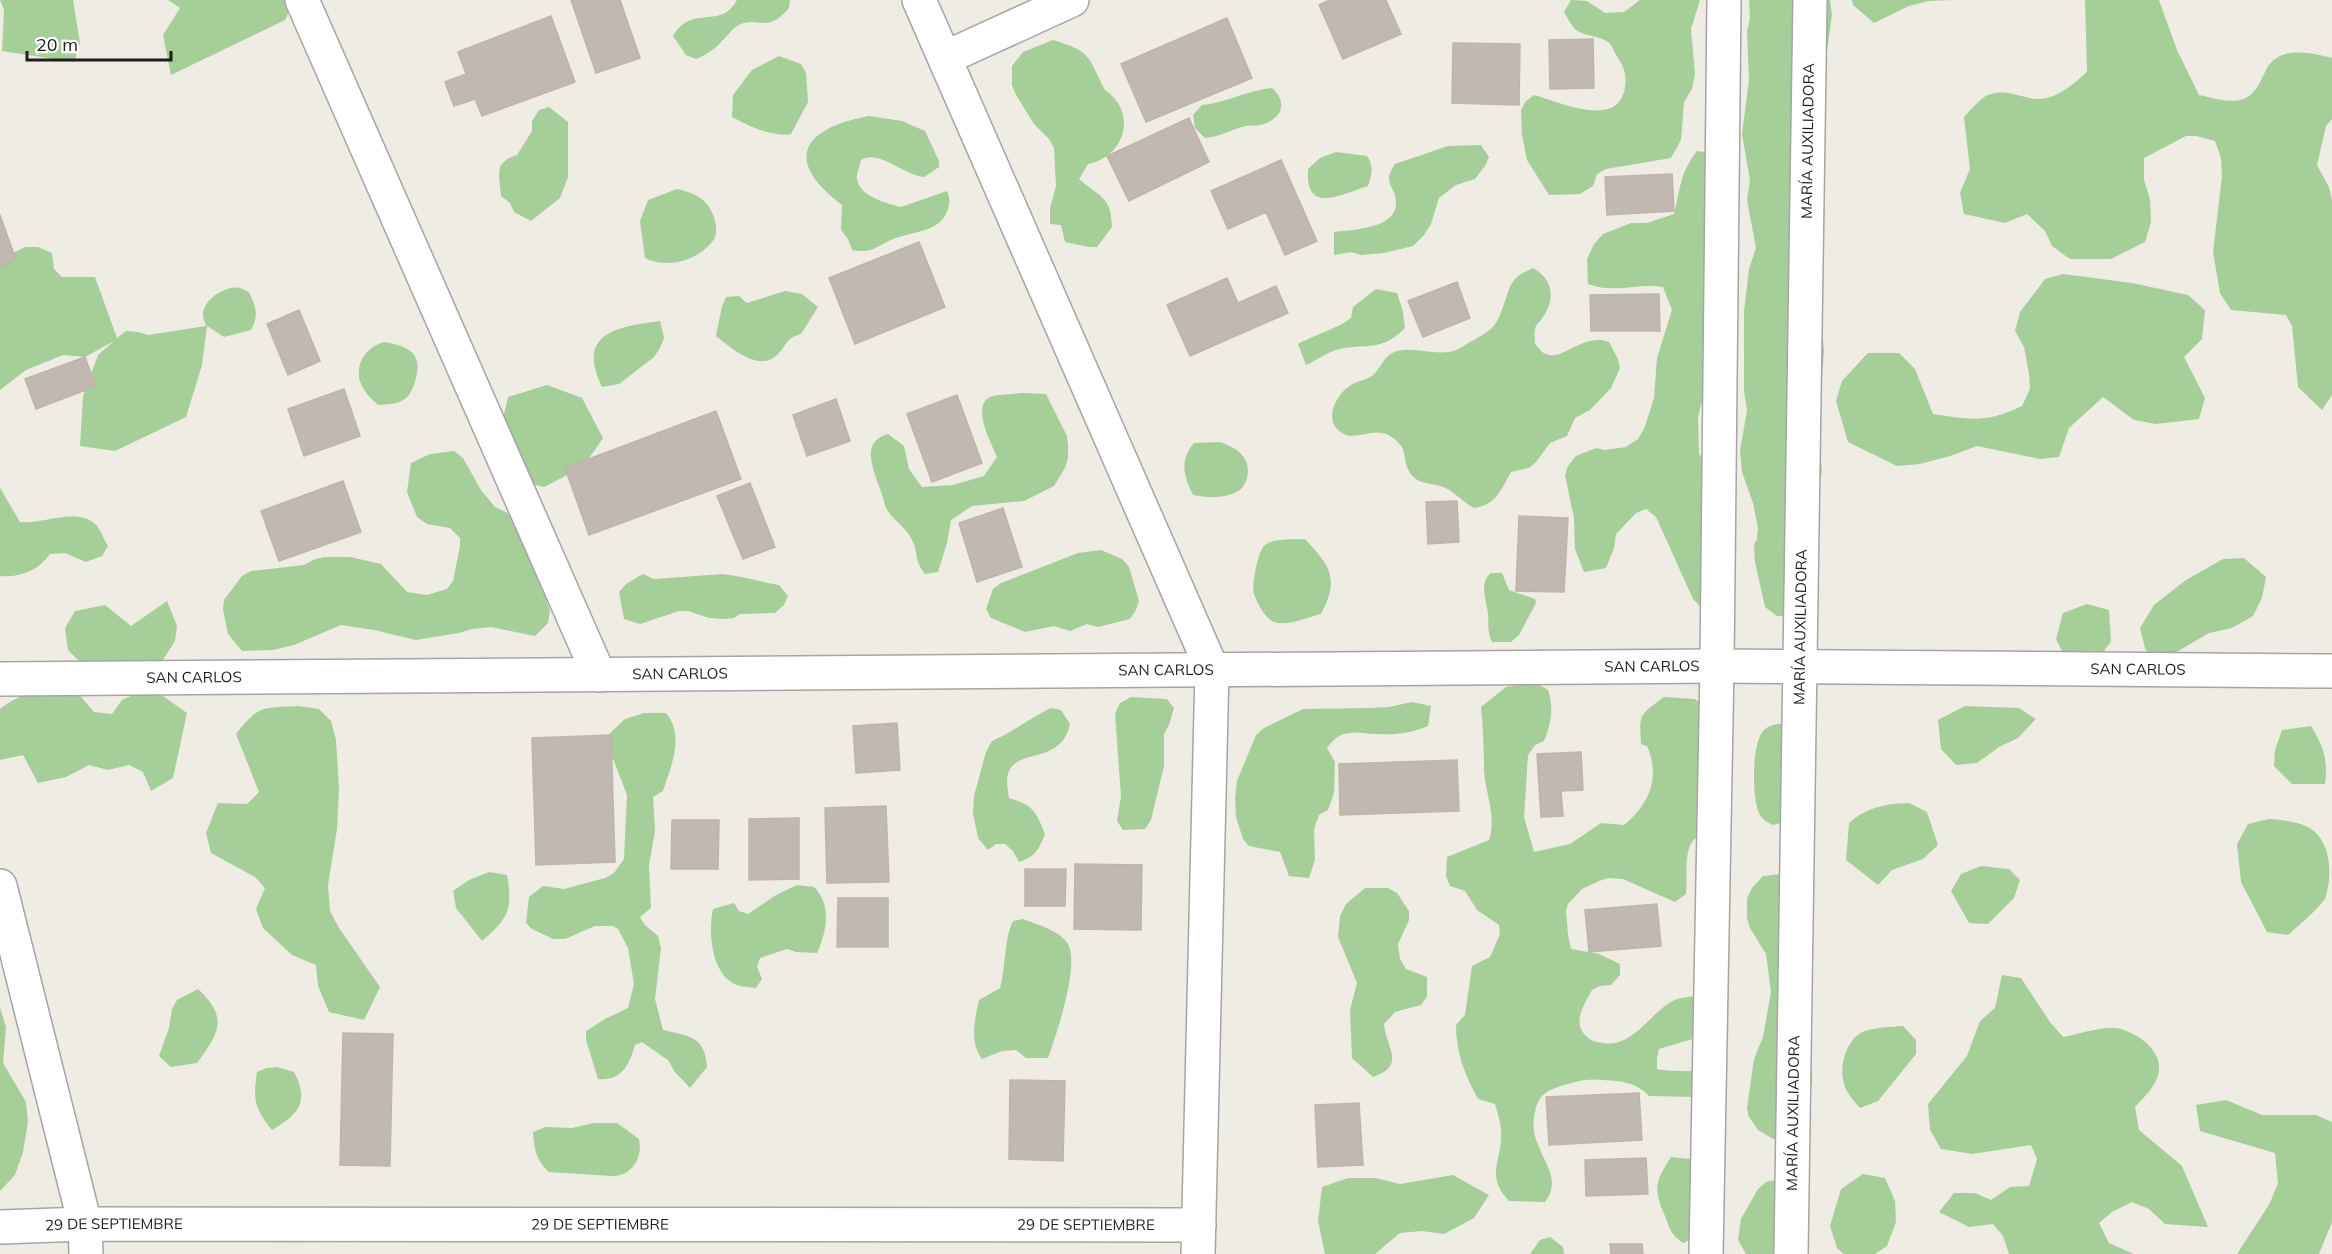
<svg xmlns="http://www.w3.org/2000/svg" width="2332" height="1254" font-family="Mulish,sans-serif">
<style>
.forest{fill:#a5ce99}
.building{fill:#c0b8b1;stroke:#c0b4a7;stroke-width:1.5}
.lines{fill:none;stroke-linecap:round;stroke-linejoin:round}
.street-casing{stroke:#a5a5a5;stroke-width:36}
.street{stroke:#fff;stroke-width:33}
.labels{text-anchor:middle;stroke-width:4.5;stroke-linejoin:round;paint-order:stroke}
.street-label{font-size:15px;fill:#1e1e1e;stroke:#fff}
</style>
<rect width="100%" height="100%" fill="#efece4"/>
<path class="forest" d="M0,0H73L80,43L74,62L2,51L4,10Z
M168,0H288L290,9L285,20L171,75L163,35L180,8Z
M737,0H790L789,8C766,35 759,15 739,25C731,29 729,35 722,41C715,49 706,55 696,59L686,55L673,36C693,3 720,31 737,0Z
M1571,0L1587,1L1605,13L1624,12L1640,0H1700L1691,29L1695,74L1692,89L1684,102L1681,140L1671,158L1606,169L1597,174L1593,186L1580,194L1549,195L1527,160L1522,135L1521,110L1526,101L1534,95C1560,102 1619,130 1625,87C1627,71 1623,66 1615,53C1613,51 1613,47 1611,45C1602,34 1583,38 1574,28C1570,23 1567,17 1564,12Z
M1749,0H1830L1832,15L1825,65L1816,305L1822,330L1824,351L1821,392L1814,412L1822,470L1796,616H1777L1765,607L1755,562L1754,545L1757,539L1758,528L1753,503L1742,472L1740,450L1747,411L1744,391V312L1749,269L1756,248L1747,200L1750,180L1742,134L1749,80L1747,32L1750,18Z
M1852,0H1953L1929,1L1909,6L1874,23L1853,5Z
M2085,0H2159L2177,50L2199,95C2214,98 2236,106 2249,96C2258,89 2262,78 2267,68C2280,45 2312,53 2332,58V119L2326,126L2317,165L2329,187L2332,200V395L2322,410L2298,387L2292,326L2286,315L2231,310L2220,293L2213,252L2222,177L2221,158L2215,141L2196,136H2186L2144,158V180L2150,199L2151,222L2145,242L2111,259H2070L2052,246L2045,231L2027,214L2005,223L1964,214L1960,193L1970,169L1964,117C1971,110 1980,98 1988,95C2003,89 2015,95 2030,98C2053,103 2071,86 2087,72Z
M1053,40C1092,52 1087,55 1105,90C1138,112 1125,157 1088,164L1079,179C1100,198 1111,195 1112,227L1097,247H1089L1065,242L1061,225L1050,224V208L1056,186L1054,148L1049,139L1034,124L1016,95L1012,85V66L1023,52Z
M779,56L801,64L806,73L808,102L791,134C771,137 749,126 732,117L733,95L752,70Z
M1272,88C1289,103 1281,120 1260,125C1256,126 1251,125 1246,126C1232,129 1220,137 1205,138L1195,128L1193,115L1202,105C1227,103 1247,90 1272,88Z
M549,107L568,122V177L560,198L531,221L514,212L510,203L501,196L499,176L500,166L507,159L517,155L532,131V121L539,110Z
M869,116L902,121L925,131L939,161V167L924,177C903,175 879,149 861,160C860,166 856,173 857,179C860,197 886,203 901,207L947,191C950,198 950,202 948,209C941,232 915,231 896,238C877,245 874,254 852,250L848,239L841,230L842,205C781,159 804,128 869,116Z
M1481,145L1489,157L1485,166L1475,179L1456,185L1439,198L1431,224L1424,235L1413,246L1384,253L1361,255L1351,252L1334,255V232C1351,230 1397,229 1396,203C1396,185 1381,185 1395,164L1448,146Z
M1697,151L1705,152L1728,159L1717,396L1701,404L1698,418L1699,454L1711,471L1701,548L1712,575L1713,598L1700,606L1693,599L1656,517L1646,509L1636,513L1616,534L1614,548L1606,568L1584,572L1575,549L1574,518L1565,475L1568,466L1576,456L1596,448L1605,450L1626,447L1638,439L1644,429L1654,398L1657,358L1672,310L1663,287C1637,283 1614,294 1588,284L1587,259L1594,244L1603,234L1631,223H1647L1674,214C1681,187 1679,175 1697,151Z
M1336,152L1367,156C1374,166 1372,174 1368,186C1341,194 1305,216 1308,169L1320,158Z
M677,189C687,191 699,195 706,203C714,212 721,232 712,242C697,261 666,269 645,258L640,221L648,200Z
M25,247H38L52,253L54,269L62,277H95L117,338L126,331L138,332L148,335L206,326C205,322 203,319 203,316C202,300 226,285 240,288C243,289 246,291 249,292C256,307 259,315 251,330L224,337L207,326L202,365L186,417L115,451L80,446L83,396L98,355L114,341L85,357L63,355L26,370L0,390V266L13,253Z
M1533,268C1554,280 1555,299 1543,317C1540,322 1536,324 1535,329C1534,334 1535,339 1535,344C1538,347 1542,353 1546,354C1562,362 1583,332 1609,342L1618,359L1620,368L1611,388L1590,410L1575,418L1567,436L1550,443L1536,462L1529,468L1511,472C1501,490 1496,505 1474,508C1462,502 1454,490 1440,486C1429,483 1416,484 1409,471C1401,456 1410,449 1390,436C1374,426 1355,442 1342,433C1322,421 1336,394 1351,385C1357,381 1366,380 1372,376C1382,368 1383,355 1397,351C1416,346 1437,357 1456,350C1462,348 1467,343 1472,341C1495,328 1496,327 1505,301C1508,293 1510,283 1517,277C1521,273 1528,271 1533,268Z
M2063,274L2132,283L2188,295L2205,310L2202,339L2184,357L2205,398L2199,419L2156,424L2134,420L2103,397L2069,428L2059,457L2040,459L1977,446L1950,456L1920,464L1897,466L1848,442L1836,401L1842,381L1868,353H1899L1915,369L1933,414C1972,420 1986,423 2022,406L2030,389L2029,374L2024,347L2015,331L2020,312L2045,279Z
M1376,289L1397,293L1403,312L1405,328C1378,356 1360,340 1331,352C1323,355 1315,361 1306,365L1298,344C1316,334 1335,330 1351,318L1353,307Z
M785,291L802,294L818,307L801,334C785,338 787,346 776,356C758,372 730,347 716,336L722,306L726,297L739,296L747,303Z
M660,321L664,338L660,348L654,357L619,384L602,387C576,333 616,327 660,321Z
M384,342C406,346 423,351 416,378C410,401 402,404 378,405C374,401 368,396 365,391C351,372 362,348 384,342Z
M547,385L582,398L603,438L583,467L544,487L528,483L500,432L508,397Z
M1023,393L1046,394L1067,436L1068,446V458L1065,468L1054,486L1024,501L972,506L951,520L947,543L938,572L925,574C914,560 919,555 912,540C907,528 894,521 888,511C884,505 883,496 880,489C873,468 860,442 888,434L904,446L909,469L922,487L953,485L984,476L997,457C991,442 969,403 993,396C1002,394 1013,394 1023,393Z
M1219,442C1237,447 1252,458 1247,478C1246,482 1243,487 1240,490C1227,499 1207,498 1193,495C1184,477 1179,460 1194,443Z
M454,451L463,458L481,490L495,507L508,513L535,567L550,611L548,623L535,636L491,627L472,629L459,633L416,640L374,630L341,625L294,645L273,650L242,651L228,634L223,610L224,600L242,576L251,571L304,565L313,560L324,557H350L381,564L407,592L427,595L447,589L453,581L460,546V538L450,528L427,524L417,517L407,492L411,463L430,454Z
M0,488L20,522C41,525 78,506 96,525C101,530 104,540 108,546L102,556L86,562L65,553L50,554C39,570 20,578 0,576Z
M1305,539C1330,566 1340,578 1321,614C1308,617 1284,628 1272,621C1264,616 1257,603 1254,594C1251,587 1258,551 1264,546C1274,537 1293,540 1305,539Z
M1101,550L1122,559L1129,567L1139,601L1136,610L1130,619L1098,627L1087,624L1070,631L1054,626L1025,632L991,618L986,609L993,589L1001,583L1078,553Z
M2244,558L2266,577L2262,598L2253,616L2232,628L2209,633L2156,664L2145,648L2140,628L2154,605L2186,580L2223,559Z
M1491,573H1502L1509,590L1535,599L1536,603L1519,635L1511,642H1492C1487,631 1489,625 1488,614C1487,600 1478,583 1491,573Z
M643,574L654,579L723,574C742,576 760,582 779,585L788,596L784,605L775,613L740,614L734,618L723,619L709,618L688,611H679L640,624L624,619L619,592L626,584Z
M167,601L177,626L175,641L161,663L140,671L122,660L91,673L68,650L65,628L75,611L105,605L131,626Z
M2087,604L2109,610L2111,642L2095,662L2066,659L2056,639L2063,613Z
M1536,683L1548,690C1554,707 1551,725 1544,741L1535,745L1528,755L1524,817L1534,852L1570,844L1601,823L1624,825C1649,804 1661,778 1647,746L1641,744C1639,713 1640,715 1664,697L1695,699L1703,705L1698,771C1701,774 1704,779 1707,782C1721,794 1734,793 1732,815C1726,820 1718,831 1711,834C1707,836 1701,834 1697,837C1682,847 1688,878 1686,894L1675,902L1623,879L1609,878L1599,881L1582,889L1568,904L1566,910L1568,935L1571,949L1599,954L1620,964V975L1611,985L1600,986L1592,990C1584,1005 1572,1022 1586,1036C1591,1041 1596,1042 1603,1043C1631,1048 1648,1017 1669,1003C1676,998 1687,997 1696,996V1038L1659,1049L1657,1058V1069C1672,1072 1687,1070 1702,1072L1695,1097L1649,1096C1636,1082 1621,1081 1603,1080C1586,1078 1574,1082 1558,1087C1544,1092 1538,1097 1535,1112C1525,1150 1568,1172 1545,1202L1509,1201C1484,1175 1503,1160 1501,1131C1501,1122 1497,1112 1495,1104L1478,1099C1465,1075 1456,1053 1456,1025L1465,1015L1472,966L1490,957L1500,934L1499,925L1477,910L1465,891L1450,886L1446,876L1447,857L1489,840C1497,816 1485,794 1484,769C1484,749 1483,728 1481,707L1506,687Z
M70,684L94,712L112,714L122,700L150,687L187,713L173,778L151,791L143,772L129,765L108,770L89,765L66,777L38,783L23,755L0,760V709C19,693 46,689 70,684Z
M1131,697L1167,699L1174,708L1169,725L1164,734V766L1151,820L1145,829L1123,830L1117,821L1121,796L1115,714L1120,703Z
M1412,702L1431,706L1428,726C1412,733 1395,735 1377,734C1357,733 1341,727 1327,748L1335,762L1334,793L1328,810L1319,815L1314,829L1315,860L1309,878L1289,876L1280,852L1249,846L1243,839L1236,817L1235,799L1237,781L1256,735L1264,728L1303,709L1370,708L1389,707Z
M298,706L319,709L331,721L336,740L339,789L337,829L328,885L330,911L339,928L380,987L364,1020L329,1012L318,986L316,965L292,955L263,928L256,909L265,888L255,877L211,853L206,833L218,803L247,804L259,792L236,734C259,705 262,708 298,706Z
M1965,706L2019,708L2036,719L2018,738L1999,747L1977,763L1956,765L1941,749L1938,720Z
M1051,708L1061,710L1070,724C1060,769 1011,744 1007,779C1007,785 1008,792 1009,798C1033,805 1036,811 1045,834C1039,849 1035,857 1019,862L1013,851L1005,844H996L988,850L978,838L973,813L974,796L986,752L992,741C1013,732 1030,718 1051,708Z
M644,713H666C685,736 671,766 663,791L653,797L655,831L649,865L651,908L640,917L645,925L658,936L661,948L655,999L663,1030C689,1036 705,1036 707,1067L690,1088L674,1071L669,1061L642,1042L635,1045C629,1065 622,1081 598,1079L586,1040V1031L605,1019L628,1008L634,984L628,948L618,929L613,926H595L565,939H553L532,929L526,923L529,897L543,886L564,889L605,878L614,873L624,859L627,795L614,761L609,754L607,736L625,719Z
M1786,723L1783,822L1773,825C1767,822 1762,820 1759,813C1752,798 1751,743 1764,730C1770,724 1779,724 1786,723Z
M2311,726C2324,748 2328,759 2325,784H2292L2274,766L2275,750L2282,730Z
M1909,803L1927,812L1938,845L1923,859L1892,870L1878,885L1846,860L1849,823C1867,807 1885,804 1909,803Z
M2269,819C2283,820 2303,822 2314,831C2332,847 2332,878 2325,899C2315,912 2300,924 2288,935L2267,932L2241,882L2237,844L2248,824Z
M1981,866L2009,869L2020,880L2014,898L1988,924L1969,923L1951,891L1961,874Z
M489,872L507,875C513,911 508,918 482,941L456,908L453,891L469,880Z
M1789,873L1802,1038C1823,1084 1809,1100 1784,1138L1775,1140L1758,1130L1749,1117L1747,1108L1754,1059L1763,1037L1771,992L1766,954L1750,928L1747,918V898L1752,888L1763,876Z
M797,885L814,887C832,905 827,931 817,953L796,952L787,949L760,958L757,967L762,979L756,988C751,987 743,987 737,985C711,975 708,932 713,909L734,903L739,911L748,914L776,895Z
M1365,888H1388L1397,893L1409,911V920L1398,944L1400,959L1406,969L1427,977V997L1421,1005L1395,1012L1384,1024C1386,1048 1407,1065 1373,1077L1352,1058L1350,1010L1357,983L1338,937L1340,916L1346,904Z
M1023,919C1038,925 1059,930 1068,944C1080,965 1056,1036 1048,1058H1026L1016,1050L1002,1051L982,1059C969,1042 975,1019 979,1000L1000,988C1006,967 1004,939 1013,921Z
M2002,975L2021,978L2050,1022L2063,1037C2079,1034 2098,1027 2114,1028C2132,1029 2161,1048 2159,1069C2158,1085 2145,1096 2135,1107L2139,1130L2182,1166L2208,1227L2165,1224L2149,1209L2132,1202L2112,1212L2099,1223L2109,1243L2134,1254H2009L2003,1236L1993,1224L1969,1227L1939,1212L1954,1193H1975L1991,1200L2010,1187L2029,1186L2037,1159L2031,1145L1972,1154L1941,1149L1930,1130L1928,1104L1967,1056L1980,1021L1995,1008Z
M198,989C229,1018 219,1033 197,1063L171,1067L159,1056L169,1028L172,1009L177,1000Z
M0,1008L6,1027L3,1063L26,1102L28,1122L23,1152L15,1175L0,1191Z
M1903,1026L1916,1040V1054L1878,1101L1860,1108C1855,1102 1849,1096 1846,1089C1837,1071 1845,1038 1865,1031C1877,1027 1890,1027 1903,1026Z
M277,1067L294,1072C310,1102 298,1115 272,1130C254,1108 253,1099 257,1072L267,1068Z
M2226,1100L2262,1115H2316L2332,1122V1222L2319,1254H2237L2270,1203L2278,1183L2275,1153L2200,1131L2196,1105Z
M594,1123H617L639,1139C643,1158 632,1176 612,1176L549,1172C536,1161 534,1148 533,1132L546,1127L572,1128Z
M1671,1157L1691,1159L1699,1169L1692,1239L1683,1243C1670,1233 1671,1231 1665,1216C1653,1188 1655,1182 1671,1157Z
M1863,1174L1885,1178L1895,1201L1896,1222L1887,1246L1875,1254H1844L1837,1248L1830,1226L1841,1189Z
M1453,1175L1489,1195L1474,1218L1444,1234L1422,1231L1400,1233L1375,1254H1325L1318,1221L1322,1187L1348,1178H1375L1400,1184Z
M1776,1180L1804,1200C1810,1222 1808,1231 1802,1252L1800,1254H1746L1738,1240L1741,1219L1758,1189L1766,1182Z
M1550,1237L1563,1247L1564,1254H1530L1540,1240Z"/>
<path class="building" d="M571,0H620L640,58L596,73Z
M1330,0H1386L1401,34L1343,59L1319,5Z
M551,16L575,82L482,116L475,99L454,106L445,82L466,74L458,52Z
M1227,18L1252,78L1146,122L1121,64Z
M1593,39L1594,88L1550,89L1549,40Z
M1453,43L1520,44L1519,105L1452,103Z
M1189,118L1209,162L1129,201L1107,156Z
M1281,160L1317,241L1285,255L1266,212L1228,229L1211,191Z
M1672,174L1674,211L1607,215L1605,177Z
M0,215L16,260L0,267Z
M919,242L945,307L855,344L829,278Z
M1227,278L1238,303L1276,286L1288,313L1190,356L1167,305Z
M1457,282L1470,318L1423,337L1408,301Z
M1659,294L1660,331H1591L1590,295Z
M299,310L320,361L288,375L267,324Z
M85,357L96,386L36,409L25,379Z
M344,389L360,436L304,456L288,409Z
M957,395L982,463L932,482L907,414Z
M836,399L850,441L807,456L793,415Z
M716,411L741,479L589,535L565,468Z
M343,481L361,532L279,561L261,511Z
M750,483L775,547L743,559L717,496Z
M1457,501L1459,542L1428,544L1426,502Z
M1003,508L1022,567L977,582L959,523Z
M1519,516L1568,518L1564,592L1516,591Z
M897,723L900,770L856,773L853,726Z
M611,735L615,862L536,865L532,738Z
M1581,752L1583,790L1561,791L1563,816L1541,817L1537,754Z
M1457,760L1459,811L1340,815L1339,764Z
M886,806L889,882L827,883L825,808Z
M799,818V879L749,880V819Z
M672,820H719L718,869H671Z
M1075,864L1142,865L1141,930L1074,929Z
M1025,869H1066L1065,906H1025Z
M838,898H888V947H837Z
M1657,904L1661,946L1589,952L1585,910Z
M343,1033L393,1034L390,1166L340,1165Z
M1010,1080L1065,1081L1063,1161L1009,1159Z
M1639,1093L1642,1140L1549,1145L1546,1097Z
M1359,1103L1363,1165L1318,1167L1315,1105Z
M1646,1158L1648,1194L1586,1196L1585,1160Z
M1610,1244H1642L1643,1254H1611Z"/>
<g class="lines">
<defs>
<g id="street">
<path d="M302,0L599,675"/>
<path d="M919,0L1212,669L1198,1254"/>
<path d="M945,58L1072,0"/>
<path id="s1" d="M0,679L1717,666L2332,671"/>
<path d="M0,886L85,1224L86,1254"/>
<path id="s2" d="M0,1227L85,1224L1199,1225"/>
<path d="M1706,1254L1717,666L1724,0"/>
<path id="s3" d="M1791,1254L1810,0"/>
</g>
</defs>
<use href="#street" class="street-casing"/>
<use href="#street" class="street"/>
</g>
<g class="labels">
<g class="street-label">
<text dy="5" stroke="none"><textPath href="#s3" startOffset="1113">MARÍA AUXILIADORA</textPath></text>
<text dy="5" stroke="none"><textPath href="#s3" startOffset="627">MARÍA AUXILIADORA</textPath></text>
<text dy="5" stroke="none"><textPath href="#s1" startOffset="1652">SAN CARLOS</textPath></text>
<text dy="5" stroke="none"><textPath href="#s1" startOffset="2138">SAN CARLOS</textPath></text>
<text dy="5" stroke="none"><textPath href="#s1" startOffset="1166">SAN CARLOS</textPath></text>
<text dy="5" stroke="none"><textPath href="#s1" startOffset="680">SAN CARLOS</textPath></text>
<text dy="5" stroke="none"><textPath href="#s1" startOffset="194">SAN CARLOS</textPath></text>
<text dy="5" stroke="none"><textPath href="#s3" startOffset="141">MARÍA AUXILIADORA</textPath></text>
<text dy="5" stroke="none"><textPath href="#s2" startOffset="600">29 DE SEPTIEMBRE</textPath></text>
<text dy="5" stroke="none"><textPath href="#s2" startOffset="1086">29 DE SEPTIEMBRE</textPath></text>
<text dy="5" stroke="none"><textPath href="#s2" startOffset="114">29 DE SEPTIEMBRE</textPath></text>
</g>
</g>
<path d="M27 51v9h144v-9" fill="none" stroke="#1e1e1e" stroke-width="3"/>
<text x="36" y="51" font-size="18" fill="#1e1e1e" stroke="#ffffff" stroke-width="4.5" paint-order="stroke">20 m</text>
</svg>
